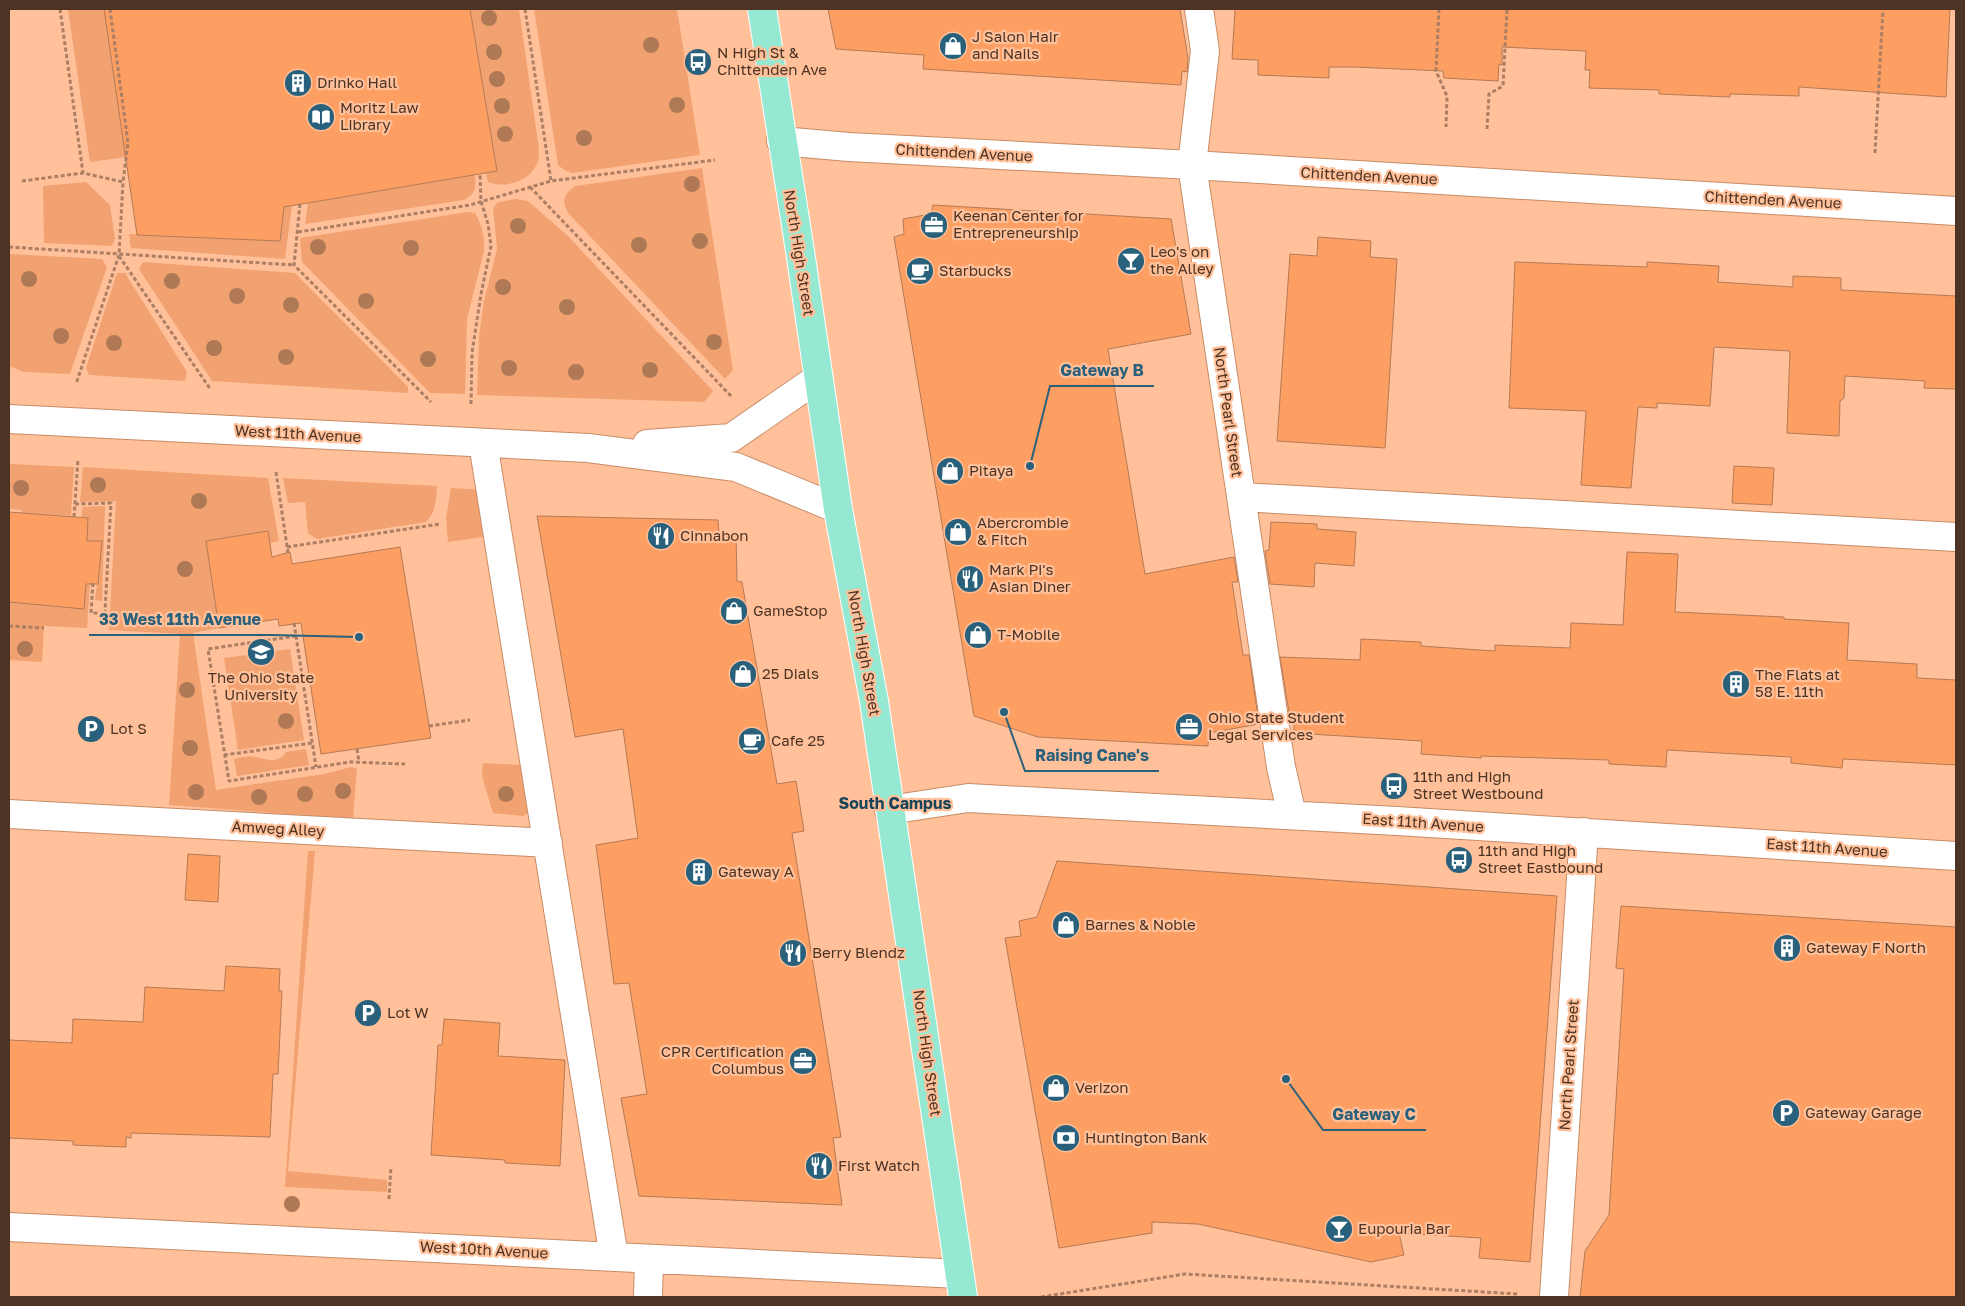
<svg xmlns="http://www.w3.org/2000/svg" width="1965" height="1306" font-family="'Golos Text',sans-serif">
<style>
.green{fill:#f1a270}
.building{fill:#fd9f63;stroke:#b47a56}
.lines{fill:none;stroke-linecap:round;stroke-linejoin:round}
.minor-casing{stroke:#c78c67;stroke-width:30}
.major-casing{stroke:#fff;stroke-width:30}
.path{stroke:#ac7e63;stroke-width:3;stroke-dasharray:4 2.5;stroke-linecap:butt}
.minor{stroke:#fff;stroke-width:28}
.major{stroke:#95e9d3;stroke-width:28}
.tree{fill:#af7956}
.labels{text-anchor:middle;stroke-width:4.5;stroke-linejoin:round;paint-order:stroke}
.poi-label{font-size:15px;fill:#4d3324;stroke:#ffc09a;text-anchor:start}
.street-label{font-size:15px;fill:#4d3324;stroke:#ffc09a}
.neighbourhood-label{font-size:16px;font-weight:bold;fill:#184459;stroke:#ffc09a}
.leader{fill:none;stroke:#29607b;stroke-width:2}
.callout-dot{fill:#29607b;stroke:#ffc09a;stroke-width:2}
.callout-label{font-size:16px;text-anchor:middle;font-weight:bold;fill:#29607b;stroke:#ffc09a;stroke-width:4.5;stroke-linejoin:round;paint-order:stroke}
</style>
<rect width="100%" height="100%" fill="#ffc09a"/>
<path class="green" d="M68,9H104L126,157L90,162Z
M470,9H519L539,149C539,153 539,158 538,161C532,181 505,189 488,182L486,173L497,171Z
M534,9H677L700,155L572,173L564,170L558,165Z
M702,168L733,370L725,379L569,214C561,202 563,195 575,186Z
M475,175C476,188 476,193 464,200L305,224L308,203Z
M86,182L110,205L115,239L112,246L44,243L43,186Z
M516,199L528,201L568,236L713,391L704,402L477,395L479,337L484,301L497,249L493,208L498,202Z
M292,205L285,259L131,248L129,234L280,241L284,206Z
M468,212L475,213C482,226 485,236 484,251L467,319L465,394L430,393L302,262L300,238Z
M9,254L102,259L107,267L70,374L24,372L9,366Z
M143,262L295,273L408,387V393L212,381L139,269Z
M117,273H125L187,372L185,381L89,375L86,368Z
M9,464L74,467L71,516L42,514L40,548L20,547L22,510L9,509Z
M83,467L268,478L279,541L270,543L268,531L206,541L219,628L193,633L216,790L324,774L351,767L357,769L353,819L169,805L180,634L109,630L116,501L80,502Z
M283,478L437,486C436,500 436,512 426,522L317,539L308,533L305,502L288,503Z
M451,488L482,490L489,536L448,542L446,518Z
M105,506L102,601L95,600L102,541H87L88,518H81L83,507Z
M9,581L84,609L86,583H90L87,628L44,626L42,662L9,660Z
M290,649L304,740L238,750L224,658Z
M306,749L309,765L237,776L234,759C240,758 250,755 255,757C267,759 277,765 286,752Z
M483,763L522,765L528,813L523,816L493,813L482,776Z
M308,851H315L288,1171L387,1180V1192L285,1187Z"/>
<path class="building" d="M104,9H470L497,171L284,207L280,241L137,235Z
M828,9H1180L1188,58L1187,72L1182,71L1181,85L923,69L924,55L836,49Z
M1235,9H1950L1946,97L1799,87V96L1730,94V97L1659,94V90L1589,88L1590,70H1585L1586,51L1502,47V65L1499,64L1498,81L1444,78L1443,71L1355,67H1329V78L1258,75V60L1232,59Z
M933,205L1171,219L1191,334L1108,349L1145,574L1234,557L1238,582H1232L1243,655H1249L1259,724L1209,733L1208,746L1038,737L974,716L894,237L904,234L903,219L931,214Z
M1318,237L1371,241L1370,257L1397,259L1385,448L1277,441L1290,254L1317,256Z
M1515,262L1647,267V262L1719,266L1718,282L1793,287V276L1841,278V290L1956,296V389L1924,388L1925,381L1845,376L1844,398L1840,401L1839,436L1787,433L1790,351L1714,347L1710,406L1657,403V408L1638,407L1631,488L1581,485L1586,411L1509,408Z
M1734,466L1774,468L1772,505L1732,503Z
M9,512L88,518L87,541H102L98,584H86L84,609L9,602Z
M537,516L718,520L719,535H736L737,581L742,582L777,784L796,781L804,831L792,833L841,1137L833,1138L842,1205L639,1196L621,1098L647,1094L629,983L614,984L596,845L638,838L623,729L575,737Z
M1271,522L1317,524V529L1356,532L1354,566L1315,563L1314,587L1270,584L1265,551L1269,550Z
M268,531L272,557L290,552L292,564L400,547L431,738L321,754L301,623L279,626L278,619L219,628L206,541Z
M1627,552L1678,554L1675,612L1784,617V619L1849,623L1847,660L1917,664V678L1956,680V765L1843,759L1842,768L1791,763V757L1667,750L1666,767L1609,764V760L1481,756V758L1421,754L1422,741L1294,733V718H1290L1280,657L1360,660L1361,639L1421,642V646L1495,651V645L1570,648L1571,623L1623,625Z
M188,854L220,856L218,902L185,900Z
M1057,861L1557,896L1530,1262L1479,1258L1481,1238L1399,1233L1404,1255L1371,1262L1198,1224L1152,1222V1233L1059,1248L1005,938L1021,936L1019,921L1037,917Z
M1621,906L1956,927V1297H1580L1585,1251L1609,1215L1624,969L1616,968Z
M226,966L280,969L279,991H282L278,1074H273L270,1137L131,1133V1138L126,1137V1147L73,1145V1141L9,1138V1040L72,1043L73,1019L143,1022L145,987L224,991Z
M444,1019L500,1023L498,1056L565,1060L560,1166L505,1163V1160L431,1155L438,1045H442Z"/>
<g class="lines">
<defs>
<path id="minor" d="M1199,9L1205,51L1192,165L1281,767L1292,815
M781,141L849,147L1192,165L1956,211
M9,419L588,448L736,467L838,509
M483,443L614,1257
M647,444L731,438L818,378
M1241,497L1956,537
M889,810L968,798L1397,821L1956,856
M9,814L548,843
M9,1227L959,1274
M648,1297L649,1259
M1554,1297L1584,832"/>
<path id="major" d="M762,9L800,251L838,509L874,701L963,1297"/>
</defs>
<use href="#minor" class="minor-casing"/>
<use href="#major" class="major-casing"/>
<path class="path" d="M60,9L83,173
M110,9L128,143L123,182
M525,9L551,181
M1439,9L1436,71L1447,96L1446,127
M1487,129L1489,94L1503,86L1507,9
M1875,153L1883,9
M22,181L83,173L123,182L119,255L76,384
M530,187L731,396
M300,204L294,265L431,402
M298,232L470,205L551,181L715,160
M9,247L294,265
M119,256L211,390
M471,404L472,353L481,294L491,246L488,224L481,201L480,174
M276,472L288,553
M75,504L111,503L104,629
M74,517L78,459
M287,547L440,524
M93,583L91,613H105
M294,623L316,767
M9,626L44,628
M296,636L208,649L229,781L350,762L405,764
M429,726L470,720
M357,749L359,762
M224,755L312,743
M389,1199L391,1167
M1041,1297L1185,1274L1518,1294"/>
<use href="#minor" class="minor"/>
<use href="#major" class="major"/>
</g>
<g class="tree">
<circle cx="489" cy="18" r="8"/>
<circle cx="651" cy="45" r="8"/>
<circle cx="494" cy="52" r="8"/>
<circle cx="497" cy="79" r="8"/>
<circle cx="677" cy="105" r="8"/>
<circle cx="502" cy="106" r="8"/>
<circle cx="505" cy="134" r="8"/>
<circle cx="584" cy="138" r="8"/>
<circle cx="692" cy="184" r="8"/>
<circle cx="518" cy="226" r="8"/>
<circle cx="700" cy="241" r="8"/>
<circle cx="639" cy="245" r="8"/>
<circle cx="318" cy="247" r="8"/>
<circle cx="411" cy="248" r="8"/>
<circle cx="29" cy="279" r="8"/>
<circle cx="172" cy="281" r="8"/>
<circle cx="503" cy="287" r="8"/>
<circle cx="237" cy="296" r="8"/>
<circle cx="366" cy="301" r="8"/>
<circle cx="291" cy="305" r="8"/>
<circle cx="567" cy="307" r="8"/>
<circle cx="61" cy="336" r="8"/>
<circle cx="714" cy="342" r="8"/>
<circle cx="114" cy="343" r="8"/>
<circle cx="214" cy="348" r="8"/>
<circle cx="286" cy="357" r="8"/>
<circle cx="428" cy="359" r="8"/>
<circle cx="509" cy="368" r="8"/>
<circle cx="650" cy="370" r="8"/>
<circle cx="576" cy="372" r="8"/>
<circle cx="98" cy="485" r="8"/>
<circle cx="21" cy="488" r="8"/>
<circle cx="199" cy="501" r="8"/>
<circle cx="185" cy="569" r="8"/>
<circle cx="25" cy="649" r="8"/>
<circle cx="187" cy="690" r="8"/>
<circle cx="286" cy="721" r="8"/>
<circle cx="190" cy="748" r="8"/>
<circle cx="343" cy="791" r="8"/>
<circle cx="196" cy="792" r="8"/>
<circle cx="305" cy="794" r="8"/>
<circle cx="506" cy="794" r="8"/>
<circle cx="259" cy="797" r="8"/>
<circle cx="292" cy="1204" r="8"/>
</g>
<defs>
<symbol id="shop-disc" viewBox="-11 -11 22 22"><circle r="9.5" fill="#29607b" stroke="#ffc09a"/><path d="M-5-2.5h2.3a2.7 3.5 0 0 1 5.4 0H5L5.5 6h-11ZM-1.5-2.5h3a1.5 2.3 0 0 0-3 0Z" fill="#fff"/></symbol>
<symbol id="bus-disc" viewBox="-11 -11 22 22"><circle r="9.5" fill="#29607b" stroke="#ffc09a"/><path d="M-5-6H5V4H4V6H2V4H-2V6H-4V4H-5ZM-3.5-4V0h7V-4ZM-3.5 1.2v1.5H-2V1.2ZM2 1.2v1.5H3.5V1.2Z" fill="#fff"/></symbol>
<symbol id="building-disc" viewBox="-11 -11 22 22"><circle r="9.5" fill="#29607b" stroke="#ffc09a"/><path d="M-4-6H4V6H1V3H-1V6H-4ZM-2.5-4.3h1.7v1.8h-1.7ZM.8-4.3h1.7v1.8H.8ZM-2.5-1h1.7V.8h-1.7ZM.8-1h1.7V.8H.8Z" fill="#fff"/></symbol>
<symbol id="library-disc" viewBox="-11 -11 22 22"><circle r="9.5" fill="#29607b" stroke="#ffc09a"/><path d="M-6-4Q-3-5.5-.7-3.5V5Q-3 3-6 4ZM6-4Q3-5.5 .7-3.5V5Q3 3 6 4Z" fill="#fff"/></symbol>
<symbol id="office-disc" viewBox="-11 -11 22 22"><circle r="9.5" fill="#29607b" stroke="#ffc09a"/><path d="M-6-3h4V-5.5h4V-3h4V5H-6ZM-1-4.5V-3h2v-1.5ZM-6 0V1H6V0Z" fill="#fff"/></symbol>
<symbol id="bar-disc" viewBox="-11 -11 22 22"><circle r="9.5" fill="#29607b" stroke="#ffc09a"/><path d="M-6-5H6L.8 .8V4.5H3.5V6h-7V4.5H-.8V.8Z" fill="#fff"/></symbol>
<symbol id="cafe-disc" viewBox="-11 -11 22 22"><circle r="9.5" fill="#29607b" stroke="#ffc09a"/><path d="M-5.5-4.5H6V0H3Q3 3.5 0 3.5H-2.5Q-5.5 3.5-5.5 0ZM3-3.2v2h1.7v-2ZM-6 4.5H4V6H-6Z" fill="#fff"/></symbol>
<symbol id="restaurant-disc" viewBox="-11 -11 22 22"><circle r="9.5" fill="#29607b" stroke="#ffc09a"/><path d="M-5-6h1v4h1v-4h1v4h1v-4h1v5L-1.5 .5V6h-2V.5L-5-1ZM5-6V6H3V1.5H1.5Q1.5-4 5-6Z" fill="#fff"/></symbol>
<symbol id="university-disc" viewBox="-11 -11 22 22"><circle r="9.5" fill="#29607b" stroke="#ffc09a"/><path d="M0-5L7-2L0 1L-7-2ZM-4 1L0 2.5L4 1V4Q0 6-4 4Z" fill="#fff"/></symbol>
<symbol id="parking-disc" viewBox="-11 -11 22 22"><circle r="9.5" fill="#29607b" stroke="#ffc09a"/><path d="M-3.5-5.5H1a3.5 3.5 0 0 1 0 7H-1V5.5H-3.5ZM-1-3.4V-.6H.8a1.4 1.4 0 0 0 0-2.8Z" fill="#fff"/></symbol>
<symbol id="bank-disc" viewBox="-11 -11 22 22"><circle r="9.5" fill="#29607b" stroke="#ffc09a"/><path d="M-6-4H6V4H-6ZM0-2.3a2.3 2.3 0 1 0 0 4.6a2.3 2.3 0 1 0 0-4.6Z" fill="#fff"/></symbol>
</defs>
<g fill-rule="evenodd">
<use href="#shop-disc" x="937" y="30" width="32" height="32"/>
<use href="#bus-disc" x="682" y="46" width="32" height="32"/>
<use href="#building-disc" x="282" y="67" width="32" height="32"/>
<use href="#library-disc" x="305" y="101" width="32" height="32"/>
<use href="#office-disc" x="918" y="209" width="32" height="32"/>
<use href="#bar-disc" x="1115" y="245" width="32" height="32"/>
<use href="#cafe-disc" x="904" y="255" width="32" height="32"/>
<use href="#shop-disc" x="934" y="455" width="32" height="32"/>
<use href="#shop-disc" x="942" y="516" width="32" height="32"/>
<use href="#restaurant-disc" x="645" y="520" width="32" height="32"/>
<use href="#restaurant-disc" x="954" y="563" width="32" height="32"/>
<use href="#shop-disc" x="718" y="595" width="32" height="32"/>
<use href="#shop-disc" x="962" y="619" width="32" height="32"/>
<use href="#university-disc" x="245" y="636" width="32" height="32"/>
<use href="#shop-disc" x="727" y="658" width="32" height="32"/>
<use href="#building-disc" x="1720" y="668" width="32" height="32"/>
<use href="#office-disc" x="1173" y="711" width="32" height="32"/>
<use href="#parking-disc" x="75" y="713" width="32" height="32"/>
<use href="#cafe-disc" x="736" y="725" width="32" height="32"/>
<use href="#bus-disc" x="1378" y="770" width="32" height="32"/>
<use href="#bus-disc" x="1443" y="844" width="32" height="32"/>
<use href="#building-disc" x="683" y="856" width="32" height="32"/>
<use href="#shop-disc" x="1050" y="909" width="32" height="32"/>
<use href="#building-disc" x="1771" y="932" width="32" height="32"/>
<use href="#restaurant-disc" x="777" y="937" width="32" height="32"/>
<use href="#parking-disc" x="352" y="997" width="32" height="32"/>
<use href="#office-disc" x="787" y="1045" width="32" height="32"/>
<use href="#shop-disc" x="1040" y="1072" width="32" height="32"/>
<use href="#parking-disc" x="1770" y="1097" width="32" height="32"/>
<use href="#bank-disc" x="1050" y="1122" width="32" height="32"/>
<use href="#restaurant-disc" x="803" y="1150" width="32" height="32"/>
<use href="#bar-disc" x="1323" y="1213" width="32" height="32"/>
</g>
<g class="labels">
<g class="poi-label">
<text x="972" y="42">J Salon Hair<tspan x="972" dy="17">and Nails</tspan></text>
<text x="717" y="58">N High St &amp;<tspan x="717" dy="17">Chittenden Ave</tspan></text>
<text x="317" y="88">Drinko Hall</text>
<text x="340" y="113">Moritz Law<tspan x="340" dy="17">Library</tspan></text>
<text x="953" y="221">Keenan Center for<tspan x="953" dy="17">Entrepreneurship</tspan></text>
<text x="1150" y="257">Leo's on<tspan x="1150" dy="17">the Alley</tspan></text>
<text x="939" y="276">Starbucks</text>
<text x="969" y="476">Pitaya</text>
<text x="977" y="528">Abercrombie<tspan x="977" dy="17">&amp; Fitch</tspan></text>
<text x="680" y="541">Cinnabon</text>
<text x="989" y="575">Mark Pi's<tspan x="989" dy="17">Asian Diner</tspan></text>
<text x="753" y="616">GameStop</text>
<text x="997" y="640">T-Mobile</text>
<text x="762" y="679">25 Dials</text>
<text x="1755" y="680">The Flats at<tspan x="1755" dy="17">58 E. 11th</tspan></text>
<text x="261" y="683" text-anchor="middle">The Ohio State<tspan x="261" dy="17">University</tspan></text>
<text x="1208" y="723">Ohio State Student<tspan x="1208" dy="17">Legal Services</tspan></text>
<text x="110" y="734">Lot S</text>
<text x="771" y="746">Cafe 25</text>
<text x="1413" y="782">11th and High<tspan x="1413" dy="17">Street Westbound</tspan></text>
<text x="1478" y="856">11th and High<tspan x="1478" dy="17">Street Eastbound</tspan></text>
<text x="718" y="877">Gateway A</text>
<text x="1085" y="930">Barnes &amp; Noble</text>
<text x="1806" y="953">Gateway F North</text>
<text x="812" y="958">Berry Blendz</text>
<text x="387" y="1018">Lot W</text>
<text x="784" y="1057" text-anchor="end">CPR Certification<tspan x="784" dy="17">Columbus</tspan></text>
<text x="1075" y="1093">Verizon</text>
<text x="1805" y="1118">Gateway Garage</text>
<text x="1085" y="1143">Huntington Bank</text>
<text x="838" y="1171">First Watch</text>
<text x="1358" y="1234">Eupouria Bar</text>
</g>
<g class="street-label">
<text transform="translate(964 153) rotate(3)" y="5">Chittenden Avenue</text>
<text transform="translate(1369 176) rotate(3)" y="5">Chittenden Avenue</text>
<text transform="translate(1773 200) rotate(3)" y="5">Chittenden Avenue</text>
<text transform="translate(799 253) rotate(81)" y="5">North High Street</text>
<text transform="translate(1228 412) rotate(82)" y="5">North Pearl Street</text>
<text transform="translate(298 434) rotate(3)" y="5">West 11th Avenue</text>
<text transform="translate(864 653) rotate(80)" y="5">North High Street</text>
<text transform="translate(1423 823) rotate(4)" y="5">East 11th Avenue</text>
<text transform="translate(278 829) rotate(3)" y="5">Amweg Alley</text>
<text transform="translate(1827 848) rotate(4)" y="5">East 11th Avenue</text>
<text transform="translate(927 1053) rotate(82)" y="5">North High Street</text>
<text transform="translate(1569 1065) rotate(-86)" y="5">North Pearl Street</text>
<text transform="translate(484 1250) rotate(3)" y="5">West 10th Avenue</text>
</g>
<g class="neighbourhood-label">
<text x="895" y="809">South Campus</text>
</g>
</g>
<path class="leader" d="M1030 466L1050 386H1154M359 637L271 635H89M1004 712L1025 771H1159M1286 1079L1323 1130H1426"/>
<g class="callout-dot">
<circle cx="1030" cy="466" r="5"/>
<circle cx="359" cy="637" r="5"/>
<circle cx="1004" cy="712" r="5"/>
<circle cx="1286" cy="1079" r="5"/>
</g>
<g class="callout-label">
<text x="1102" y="376">Gateway B</text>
<text x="180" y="625">33 West 11th Avenue</text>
<text x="1092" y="761">Raising Cane's</text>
<text x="1374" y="1120">Gateway C</text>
</g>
<rect width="1965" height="1306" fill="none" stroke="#4d3324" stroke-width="20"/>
</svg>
